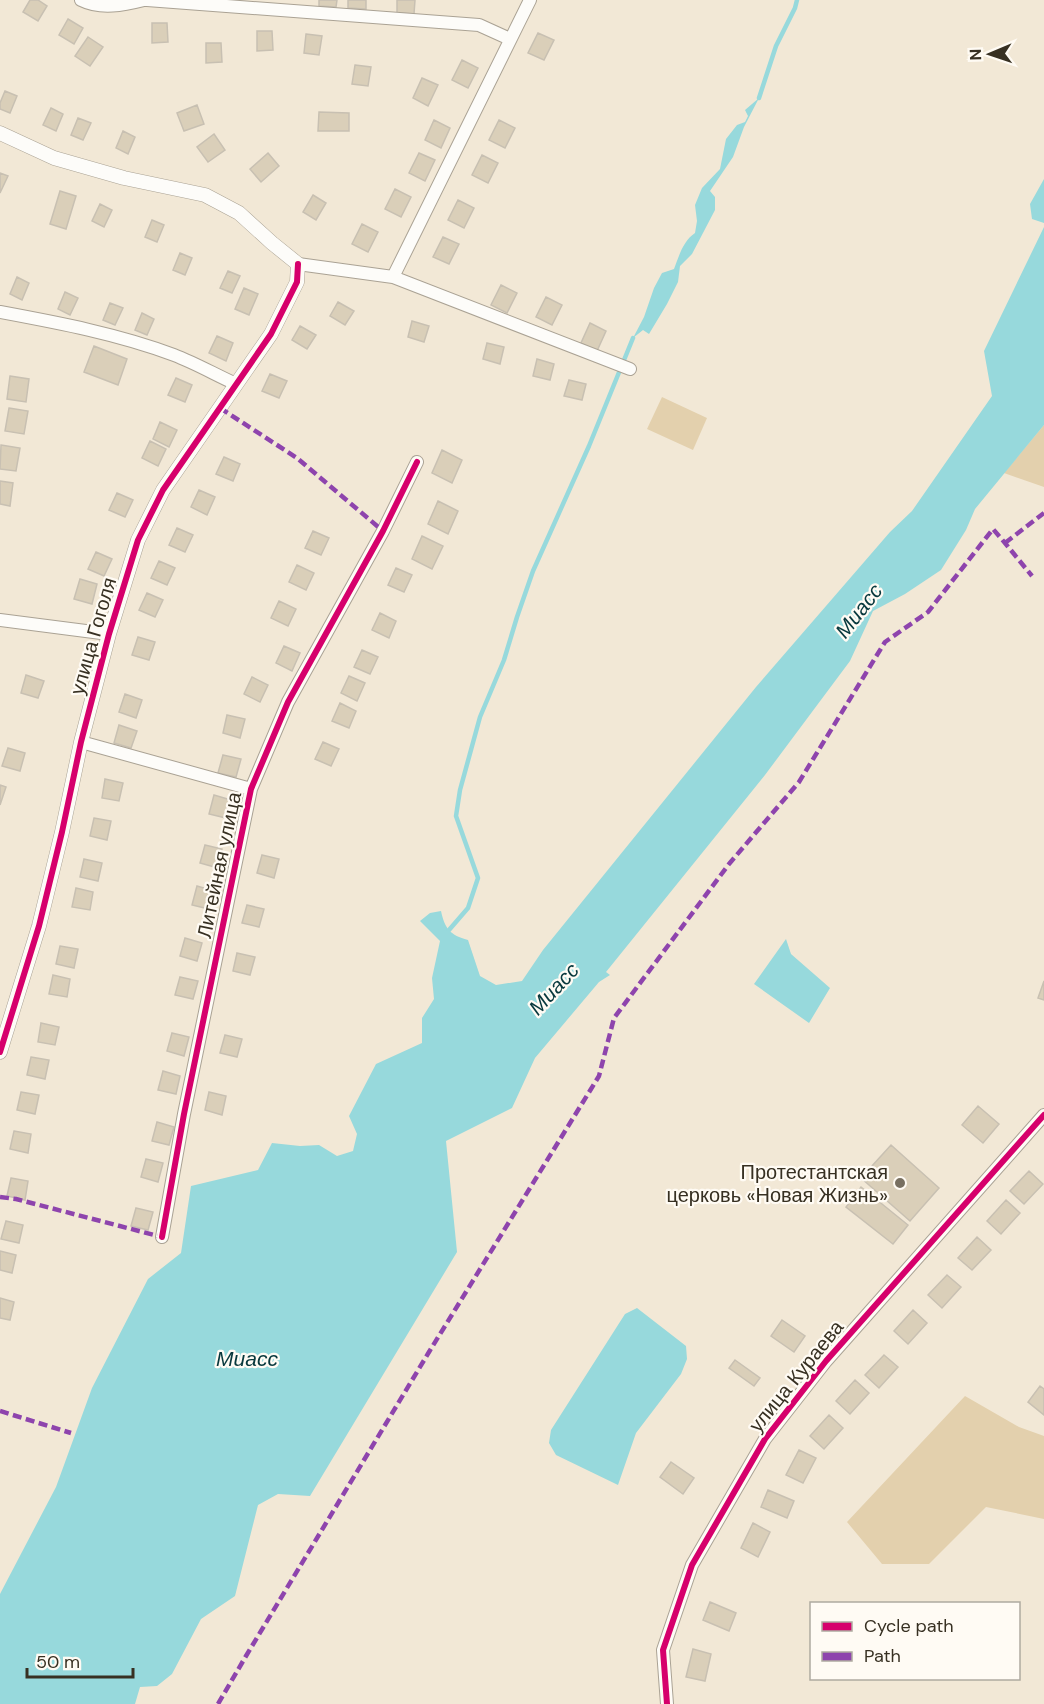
<svg xmlns="http://www.w3.org/2000/svg" width="1044" height="1704" font-family="'DM Sans',sans-serif">
<style>
.green{fill:#e3d0ad}
.water{fill:#97d9dc}
.lines{fill:none;stroke-linecap:round;stroke-linejoin:round}
.stream{stroke:#97d9dc;stroke-width:4.5}
.building{fill:#dacfb9;stroke:#c8c0b2;stroke-width:1.5}
.minor-casing{stroke:#aaa294;stroke-width:14}
.tertiary-casing{stroke:#aaa294;stroke-width:15}
.minor{stroke:#fdfcf9;stroke-width:12}
.tertiary{stroke:#fdfcf9;stroke-width:14}
.quiet{stroke:#8e44ad;stroke-width:4.5;stroke-dasharray:9 4.5;stroke-linecap:butt}
.cycleway-casing{stroke:#fffbf4;stroke-width:10}
.cycleway{stroke:#d6006c;stroke-width:6}
.poi-dot{fill:#787061;stroke:#fffbf4;stroke-width:2}
.labels{text-anchor:middle;stroke-width:4.5;stroke-linejoin:round;paint-order:stroke}
.street-label{font-size:20px;fill:#373022;stroke:#fffbf4}
.poi-label{font-size:20px;fill:#373022;stroke:#fffbf4;text-anchor:end}
.water-label{font-size:21px;font-style:italic;fill:#07383d;stroke:#fffbf4}
</style>
<rect width="100%" height="100%" fill="#f2e8d6"/>
<path class="green" d="M662,397L707,418L693,450L647,429Z
M1044,425V487L1004,473Z
M965,1396L1019,1427L1044,1436V1519L986,1507L929,1564H882L847,1522Z"/>
<path class="water" d="M759,98L744,127L733,157L710,191L715,197V210L692,254L680,266L678,282L667,304L649,334L643,330L633,338L644,317L654,288L662,273L674,269C679,256 683,241 695,233L697,221L695,205L702,188L720,169L726,139L737,125L745,122L748,116L745,110Z
M1044,179V223L1032,219L1030,204Z
M1044,227V425L975,509L966,530L941,570L905,594L873,611L850,661L765,775L606,972L610,975L599,982L535,1058L512,1108L446,1141L457,1252L310,1496L278,1494L258,1505L235,1596L201,1619L172,1674L157,1686L140,1687L135,1704H0V1594L56,1487L92,1388L148,1279L181,1253L191,1186L258,1170L272,1143L300,1146L319,1145L337,1156L353,1151L357,1134L349,1116L376,1064L422,1043V1018L434,999L432,978L440,941L420,921L430,913L441,911C445,929 450,935 468,940L480,976L496,985L522,981L543,950L756,687L890,532L912,511L992,396L984,351Z
M786,939L791,954L830,988L809,1023L754,984Z
M637,1308L686,1346L687,1359L681,1374L636,1433L618,1485L556,1455L549,1443L551,1430L625,1314Z"/>
<g class="lines">
<path class="stream" d="M759,98L776,46L795,8L797,0
M449,930L468,908L478,878L456,816L460,790L480,717L504,660L517,617L533,571L589,446L633,338"/>
</g>
<path class="building" d="M30,0H38L47,6L38,21L23,12Z
M319,0H337L336,7L319,6Z
M348,0H366V9L348,8Z
M397,0H415L414,14L397,13Z
M68,19L83,28L74,44L59,35Z
M152,23H167L168,42L152,43Z
M257,31H272L273,50L257,51Z
M538,33L554,40L544,60L528,53Z
M306,34L322,36L319,55L304,53Z
M88,37L103,47L90,66L75,56Z
M206,43H221L222,62L206,63Z
M462,60L478,68L468,88L452,80Z
M355,65L371,67L368,86L352,84Z
M422,78L438,85L428,106L413,98Z
M5,91L17,96L10,113L0,109V103Z
M197,105L204,124L184,131L177,113Z
M51,108L63,114L56,131L43,125Z
M319,112L349,113V131H318Z
M78,118L91,123L83,140L71,135Z
M434,120L450,128L441,148L425,140Z
M499,120L515,128L505,148L489,140Z
M123,131L135,137L128,154L116,148Z
M214,134L225,150L208,162L197,147Z
M268,153L279,166L261,182L250,169Z
M419,153L435,160L425,181L409,173Z
M482,155L498,163L488,183L472,175Z
M0,173L8,176L0,193Z
M395,189L411,197L401,217L385,209Z
M60,191L76,196L66,229L50,224Z
M313,195L326,203L316,220L303,212Z
M458,200L474,208L464,228L448,220Z
M100,204L112,210L104,227L92,221Z
M152,220L164,225L157,242L145,237Z
M362,224L378,232L368,252L352,244Z
M443,237L459,244L449,264L433,257Z
M180,253L192,258L185,275L173,270Z
M228,271L240,276L232,293L220,288Z
M17,277L29,283L22,300L10,294Z
M501,285L517,293L507,313L491,305Z
M244,288L258,294L249,315L235,309Z
M65,292L78,298L70,315L58,309Z
M546,297L562,305L552,325L536,317Z
M338,302L354,311L345,325L330,316Z
M110,303L123,308L115,325L103,320Z
M142,313L154,319L147,335L135,330Z
M412,321L429,326L424,342L408,337Z
M590,323L606,331L597,351L581,343Z
M300,326L316,335L307,349L292,340Z
M217,336L233,343L226,361L209,353Z
M487,343L504,347L500,364L483,359Z
M94,346L127,359L118,385L84,372Z
M537,359L554,364L550,380L533,376Z
M270,374L287,381L279,398L262,391Z
M10,376L29,379L26,402L7,399Z
M176,378L192,385L185,402L168,395Z
M569,380L586,384L582,400L564,396Z
M9,408L28,411L24,434L5,431Z
M160,422L177,430L169,447L153,439Z
M150,441L166,449L158,466L142,458Z
M1,445L20,448L16,471L0,469Z
M442,450L462,460L452,483L432,473Z
M224,457L240,464L233,481L216,474Z
M0,481L13,483L10,506L0,504Z
M199,490L215,497L207,515L191,507Z
M117,493L133,500L125,517L109,510Z
M438,501L458,511L448,534L428,524Z
M177,528L193,535L185,552L169,545Z
M313,531L329,538L321,555L305,548Z
M422,536L443,546L432,569L412,559Z
M96,552L112,559L104,576L88,569Z
M159,561L175,568L167,585L151,578Z
M297,565L314,573L306,590L289,582Z
M396,568L412,575L404,592L388,585Z
M80,579L97,584L92,604L74,599Z
M147,593L163,600L155,617L139,610Z
M279,601L296,609L288,626L271,618Z
M380,613L396,621L389,638L372,630Z
M138,637L155,642L149,660L132,655Z
M284,646L300,653L292,671L276,663Z
M362,650L378,657L370,674L354,667Z
M26,675L44,681L38,698L21,693Z
M349,676L365,683L357,701L341,693Z
M252,677L268,685L260,702L244,694Z
M125,694L142,700L136,718L119,712Z
M340,703L356,711L349,728L332,721Z
M227,715L245,719L240,738L223,733Z
M119,725L137,731L131,748L114,743Z
M323,742L339,749L331,766L315,759Z
M8,748L25,753L20,771L2,766Z
M223,755L241,759L236,777L218,773Z
M105,779L123,783L119,801L102,798Z
M0,785L6,787L0,805Z
M214,795L231,800L226,818L209,814Z
M94,818L111,821L107,840L90,836Z
M205,845L222,849L218,868L200,863Z
M262,855L279,859L274,878L257,873Z
M84,859L102,863L98,881L80,877Z
M197,886L214,891L209,909L192,905Z
M76,888L93,892L90,910L72,907Z
M247,905L264,909L259,927L242,923Z
M185,938L202,943L197,961L180,956Z
M60,946L78,949L74,968L56,964Z
M237,953L255,957L250,975L233,971Z
M53,975L70,979L67,997L49,994Z
M180,977L198,981L193,999L175,995Z
M1044,981V1000L1038,998Z
M41,1023L59,1027L55,1045L38,1042Z
M172,1033L189,1037L184,1056L167,1051Z
M225,1035L242,1039L237,1057L220,1053Z
M31,1057L49,1060L45,1079L27,1075Z
M163,1071L180,1076L176,1094L158,1090Z
M21,1092L39,1095L35,1114L17,1110Z
M209,1092L226,1096L222,1115L205,1110Z
M978,1106L999,1124L983,1143L962,1125Z
M157,1122L174,1127L169,1145L152,1141Z
M14,1131L31,1134L28,1153L10,1149Z
M891,1145L939,1188L910,1221L861,1178Z
M146,1159L163,1163L158,1182L141,1177Z
M1029,1171L1043,1184L1024,1204L1010,1191Z
M11,1178L28,1181L25,1200L7,1196Z
M861,1187L908,1225L893,1244L846,1207Z
M1006,1200L1020,1213L1001,1234L987,1221Z
M136,1208L153,1212L148,1230L131,1226Z
M6,1221L23,1225L19,1243L1,1239Z
M977,1237L991,1250L972,1270L958,1258Z
M0,1251L16,1255L12,1273L0,1270Z
M947,1275L961,1287L942,1308L928,1295Z
M0,1298L14,1302L10,1320L0,1318Z
M913,1310L927,1323L908,1344L894,1331Z
M782,1320L805,1336L794,1352L771,1336Z
M884,1355L898,1367L879,1388L865,1375Z
M735,1360L760,1378L754,1386L729,1368Z
M855,1380L869,1393L850,1414L836,1401Z
M1040,1386L1044,1389V1415L1028,1402Z
M829,1415L843,1428L824,1449L810,1436Z
M799,1450L816,1458L803,1483L786,1475Z
M671,1462L694,1478L683,1494L660,1477Z
M768,1490L794,1501L787,1518L761,1507Z
M753,1523L770,1532L758,1557L741,1548Z
M710,1602L736,1613L729,1631L703,1620Z
M693,1649L711,1654L705,1681L686,1677Z"/>
<g class="lines">
<defs>
<path id="minor" d="M81,0C101,10 124,5 144,0
M147,0L479,25L510,39
M530,0L393,277L630,369
M298,264L393,277
M0,312C59,323 118,334 174,355C195,363 216,375 236,384
M0,620L109,634
M81,742L251,789
M162,1237L184,1114L251,789L288,702L383,531L417,462
M667,1704L663,1650L692,1565L765,1439L826,1361L1044,1115"/>
<path id="tertiary" d="M0,133L54,158L124,178L205,195L239,213L272,243L298,264L297,282L271,334L163,490L138,540L109,634L81,742L62,832L39,926L0,1052"/>
</defs>
<use href="#minor" class="minor-casing"/>
<use href="#tertiary" class="tertiary-casing"/>
<use href="#minor" class="minor"/>
<use href="#tertiary" class="tertiary"/>
<path class="quiet" d="M220,408L297,458L383,531
M1005,543L1044,513
M0,1197L16,1199L162,1237
M0,1411L71,1433
M218,1704L246,1656L429,1352L599,1076L614,1018L729,864L799,782L885,642L928,612L993,529L1005,543L1032,576"/>
<defs>
<path id="cycleway" d="M0,1052L39,926L62,832L81,742L109,634L138,540L163,490L271,334L297,282L298,264
M162,1237L184,1114L251,789L288,702L383,531L417,462
M667,1704L663,1650L692,1565L765,1439L826,1361L1044,1115"/>
</defs>
<use href="#cycleway" class="cycleway-casing"/>
<use href="#cycleway" class="cycleway"/>
</g>
<circle class="poi-dot" cx="900" cy="1183" r="6"/>
<g class="labels">
<g class="street-label">
<text transform="translate(93 636) rotate(-74)" y="7">улица Гоголя</text>
<text transform="translate(219 865) rotate(-78)" y="7">Литейная улица</text>
<text transform="translate(796 1376) rotate(-51)" y="7">улица Кураева</text>
</g>
<g class="poi-label">
<text x="888" y="1179">Протестантская<tspan x="888" dy="23">церковь «Новая Жизнь»</tspan></text>
</g>
<g class="water-label">
<text transform="translate(859 611) rotate(-52)" y="7">Миасс</text>
<text transform="translate(554 989) rotate(-47)" y="7">Миасс</text>
<text x="247" y="1366">Миасс</text>
</g>
</g>
<rect x="810" y="1602" width="210" height="78" fill="#fffbf4" stroke="#afaaa0" stroke-width="1.5"/>
<rect x="822" y="1622" width="30" height="9" fill="#d6006c" stroke="#afaaa0" stroke-width="1.5"/>
<text x="864" y="1632" font-size="18" fill="#373022">Cycle path</text>
<rect x="822" y="1652" width="30" height="9" fill="#8e44ad" stroke="#afaaa0" stroke-width="1.5"/>
<text x="864" y="1662" font-size="18" fill="#373022">Path</text>
<g transform="translate(990 54) rotate(268)" stroke="#fffbf4" stroke-width="4.5" paint-order="stroke">
<path d="M0-4.5L10 22L0 15L-10 22Z" fill="#373022"/>
<text y="-9" font-size="16" font-weight="bold" text-anchor="middle" fill="#373022">N</text>
</g>
<path d="M27 1668v9h106v-9" fill="none" stroke="#373022" stroke-width="3"/>
<text x="36" y="1668" font-size="18" fill="#373022" stroke="#fffbf4" stroke-width="4.5" paint-order="stroke">50 m</text>
</svg>
